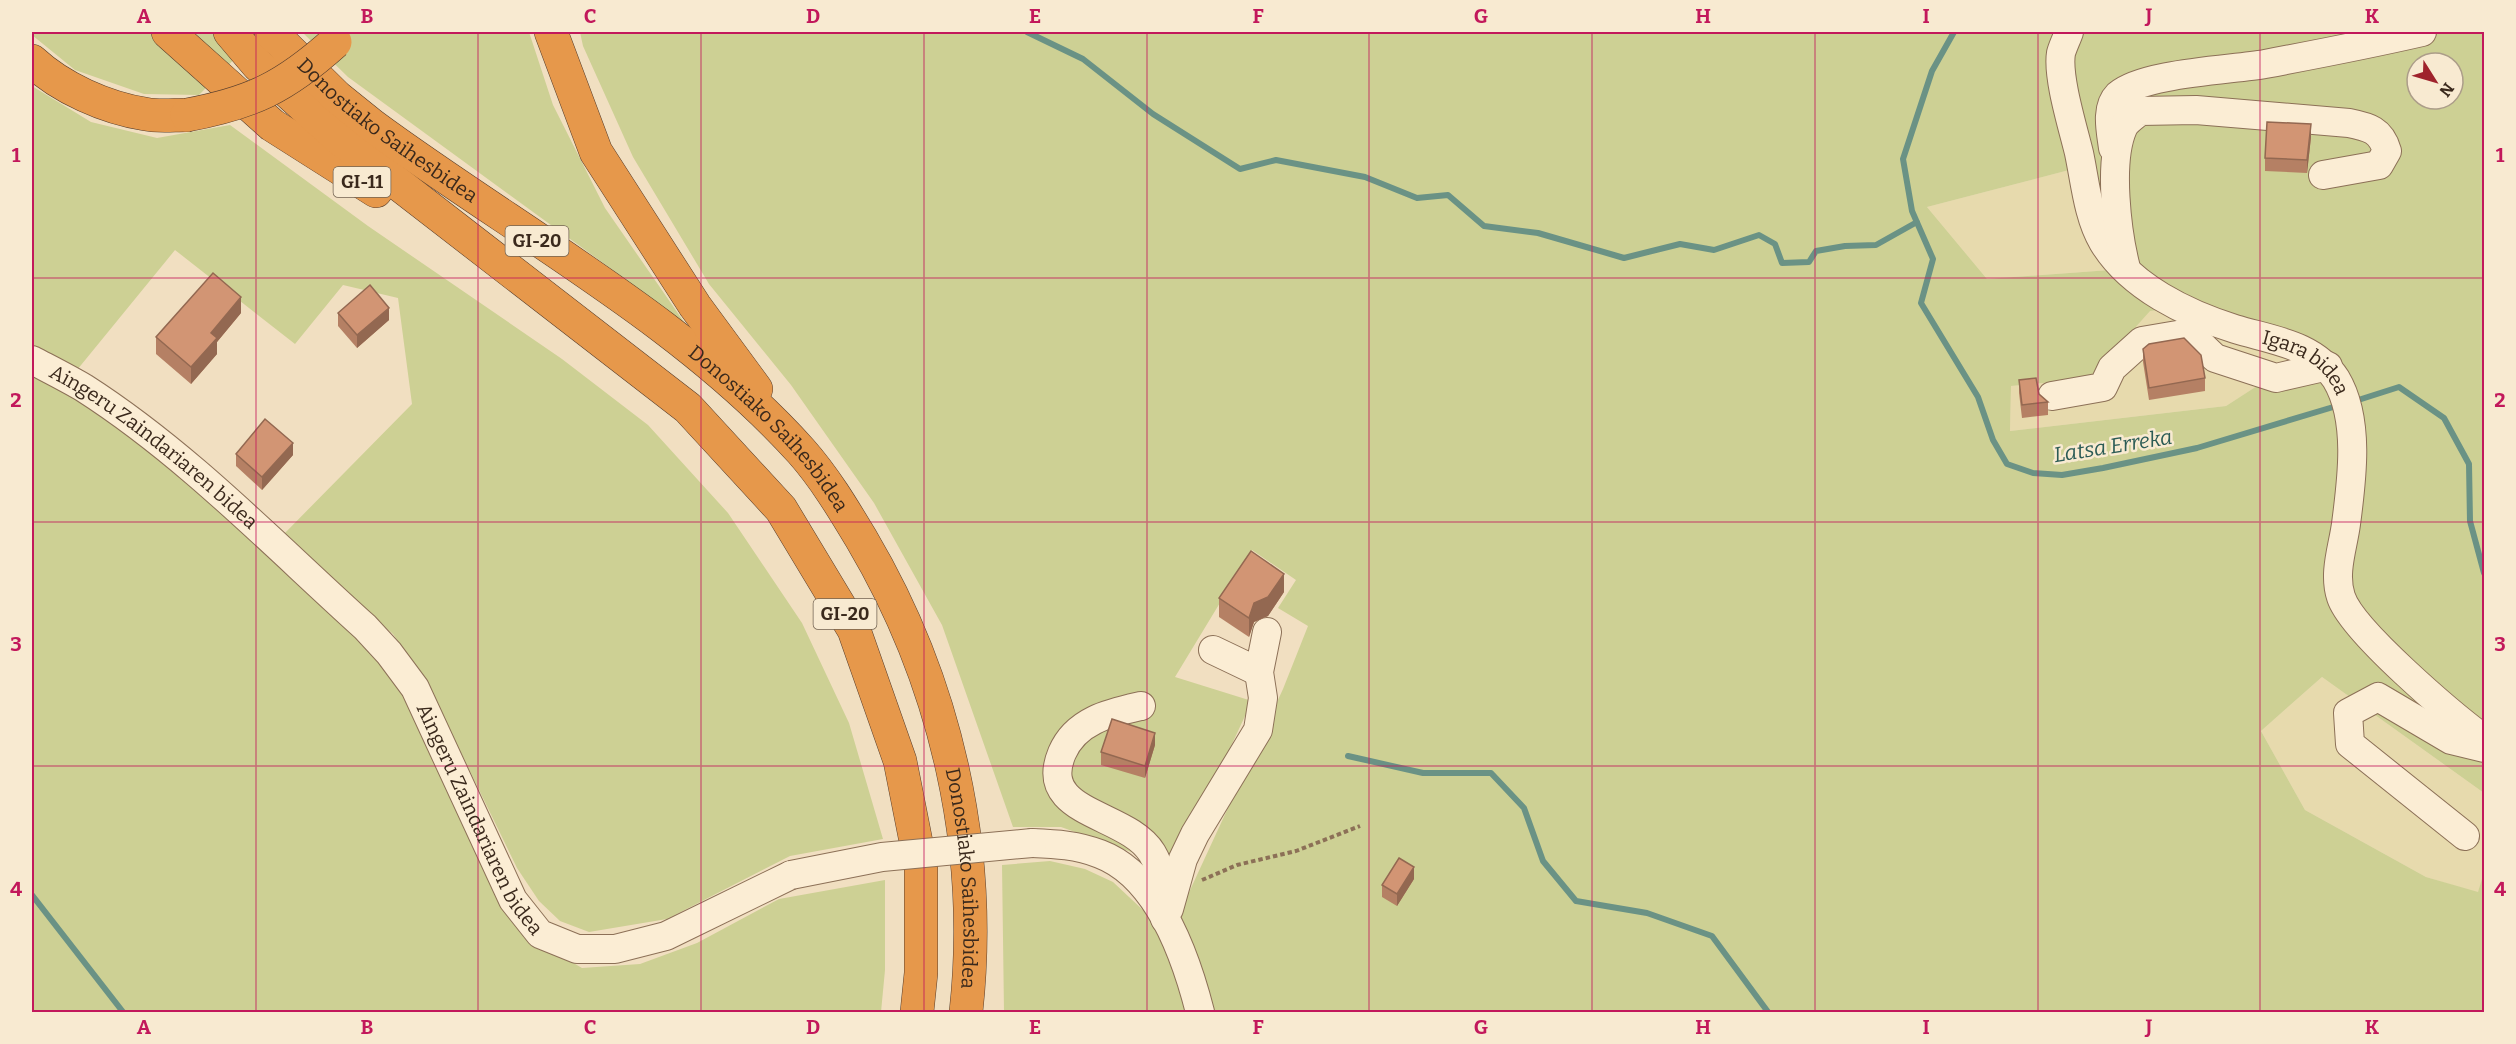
<svg xmlns="http://www.w3.org/2000/svg" width="2516" height="1044" font-family="Bitter,serif">
<style>
.farmland{fill:#e7daad}
.green{fill:#cdd094;fill-rule:evenodd}
.lines{fill:none;stroke-linecap:round;stroke-linejoin:round}
.stream{stroke:#6a9285;stroke-width:6}
.minor-casing{stroke:#8c7057;stroke-width:30}
.highway-casing{stroke:#593e2c;stroke-width:34}
.path{stroke:#8c7057;stroke-width:4;stroke-dasharray:4.5 3;stroke-linecap:butt}
.minor{stroke:#fbedd4;stroke-width:28}
.highway{stroke:#e6984b;stroke-width:33}
.minor-bridge-casing{stroke:#8c7057;stroke-width:30;stroke-linecap:butt}
.highway-bridge-casing{stroke:#593e2c;stroke-width:34;stroke-linecap:butt}
.minor-bridge{stroke:#fbedd4;stroke-width:28}
.highway-bridge{stroke:#e6984b;stroke-width:33}
.wall{fill:#b58064}
.shaded-wall{fill:#936851}
.building{fill:#d29574;stroke:#936851;stroke-width:1.5}
.grid{fill:none;stroke:#c2185b;stroke-width:1.5;stroke-opacity:0.55}
.labels{text-anchor:middle;stroke-width:5;stroke-linejoin:round;paint-order:stroke}
.shield{fill:#f8ead1;stroke:#736352;stroke-width:1.5}
.shield-label{font-size:18px;font-weight:bold;fill:#3a291c}
.street-label{font-size:20px;fill:#3a291c;stroke:#f8ead1}
.water-label{font-size:21px;font-style:italic;fill:#2b5b55;stroke:#f8ead1}
.neatline{fill:none;stroke:#c2185b;stroke-width:2}
.grid-label{font-size:20px;text-anchor:middle;font-weight:bold;fill:#c2185b}
</style>
<rect width="100%" height="100%" fill="#f1dfc1"/>
<path class="farmland" d="M2073,169L2110,270L1987,279L1927,207Z
M2207,305L2320,346L2226,406L2010,431L2011,386L2089,379L2149,311Z
M2322,677L2484,793V872L2478,893L2426,877L2305,810L2261,731Z"/>
<path class="green" d="M32,32H261L199,95L144,94L75,70L32,35Z
M302,32H529L553,105L605,208L684,322L348,77Z
M580,32H2484V793L2322,677L2261,731L2305,810L2426,877L2478,892L2484,872V1012H1210L1179,914L1283,689L1308,626L1278,608L1296,580L1252,550L1175,677L1252,701L1171,875L1146,826L1137,854L1061,827H1013L942,625L874,503L791,385L709,284L633,157L583,46ZM2417,63H2453V99H2417ZM2073,169L2110,270L1987,279L1927,207ZM2207,305L2319,346L2226,406L2010,431L2011,386L2089,379L2150,311Z
M32,86L91,122L157,138L230,125L368,226L562,359L648,425L728,513L802,623L849,723L883,839L790,856L667,919L589,932L560,921L539,901L517,868L427,683L393,634L281,537L412,404L398,298L343,285L295,344L175,250L77,370L32,346Z
M32,371L120,421L375,648L410,701L525,935L582,968L640,964L697,943L779,899L885,880V970L881,1012H32Z
M1050,861L1085,869L1113,882L1144,911L1170,947L1190,1012H1004L1002,865Z"/>
<g class="lines">
<path class="stream" d="M1027,32L1083,59L1153,114L1240,169L1276,160L1365,177L1417,198L1448,195L1484,226L1538,233L1624,258L1680,244L1714,250L1759,235L1775,244L1782,263L1809,262L1816,251L1845,246L1876,245L1917,222
M1954,32L1932,71L1903,159L1912,211L1933,259L1921,303L1978,397L1993,440L2007,464L2033,473L2062,475L2103,468L2197,448L2340,405
M2352,402L2399,387L2444,418L2469,464L2470,521L2484,573
M1348,756L1423,773H1491L1524,808L1543,861L1576,901L1647,913L1712,936L1768,1012
M32,895L123,1012"/>
<defs>
<g id="minor">
<path id="s1" d="M2069,32C2067,38 2063,46 2061,53C2057,77 2073,128 2079,153C2085,181 2088,217 2103,242C2130,287 2187,314 2235,329C2271,340 2314,344 2336,379C2360,419 2352,479 2346,524C2343,547 2333,573 2341,597C2352,631 2453,716 2484,739"/>
<path d="M2113,148C2111,132 2105,108 2118,95C2143,73 2231,70 2265,64C2318,54 2370,44 2422,32"/>
<path d="M2126,268C2117,233 2108,162 2123,128C2126,121 2135,116 2140,111L2196,110L2349,123C2369,127 2381,130 2387,151L2379,165L2323,175"/>
<path id="s2" d="M32,360C49,369 67,378 84,388C187,454 274,545 365,627L389,653L415,688L513,900L540,934L577,949H615L666,936L791,875"/>
<path d="M2052,396L2103,387L2112,368L2142,341L2189,333L2215,358L2276,378L2328,366"/>
<path d="M1213,650L1259,672"/>
<path d="M1141,706C1110,713 1076,720 1062,753C1036,815 1127,812 1152,853C1164,873 1166,896 1165,919"/>
<path d="M2465,836L2350,744L2348,713L2378,697L2451,740L2484,748"/>
<path d="M1032,843C1056,844 1077,845 1100,854C1158,876 1186,957 1200,1012"/>
<path d="M1169,909L1183,859L1195,834L1258,730L1263,698L1259,672L1267,632"/>
</g>
<g id="highway">
<path d="M168,32L272,125L376,191"/>
<path d="M230,32L258,65L339,138L688,408L781,509L854,630L900,761L921,867V973L917,1012"/>
<path id="s3" d="M271,32L337,97L373,126C514,230 684,321 801,451C825,478 844,510 862,540C946,682 984,849 966,1012"/>
<path d="M551,32L596,152L695,306L756,389"/>
<path d="M32,61C61,88 106,108 145,114C158,117 173,115 187,115"/>
</g>
</defs>
<use href="#minor" class="minor-casing"/>
<use href="#highway" class="highway-casing"/>
<path class="path" d="M1202,880L1237,865L1296,851L1360,826"/>
<use href="#minor" class="minor"/>
<use href="#highway" class="highway"/>
<defs>
<path id="minor-bridge" d="M791,875L882,857L1032,843"/>
<path id="highway-bridge" d="M187,115C252,103 285,87 335,42"/>
</defs>
<use href="#minor-bridge" class="minor-bridge-casing"/>
<use href="#highway-bridge" class="highway-bridge-casing"/>
<use href="#minor-bridge" class="minor-bridge"/>
<use href="#highway-bridge" class="highway-bridge"/>
</g>
<path class="wall" d="M2311,137L2307,173L2265,171V158Z
M241,313L217,342V354L191,384L156,354V337Z
M338,313L389,320L357,348L338,326Z
M2143,349L2205,378V391L2149,400L2143,362Z
M2019,380L2039,394L2048,402V415L2022,418L2019,393Z
M236,454L293,455L262,490L236,466Z
M1284,592L1268,616L1254,622L1249,637L1219,617V598Z
M1155,745L1145,778L1101,765V752Z
M1414,879L1397,906L1382,897V885Z"/>
<path class="shaded-wall" d="M2311,124V137L2307,173V160Z
M241,297V313L217,342V354L191,384V367L211,333Z
M389,308V320L357,348V335Z
M293,443V455L262,490V477Z
M1284,574V592L1268,616L1254,622L1249,637V618L1254,603Z
M1155,733V745L1145,778V766Z
M1414,867V879L1397,906V894Z"/>
<path class="building" d="M2267,122L2311,124L2307,160L2265,158Z
M213,273L241,297L211,333L217,338L191,367L156,337Z
M370,285L389,308L357,335L338,313Z
M2184,338L2201,355L2205,378L2149,388L2143,349L2149,344Z
M2036,378L2039,394L2048,402L2022,405L2019,380Z
M265,419L293,443L262,477L236,454Z
M1251,551L1284,574L1268,597L1254,603L1249,618L1219,598Z
M1112,719L1155,733L1145,766L1101,752Z
M1399,858L1414,867L1397,894L1382,885Z"/>
<path class="grid" d="M256,32V1012M478,32V1012M701,32V1012M924,32V1012M1147,32V1012M1369,32V1012M1592,32V1012M1815,32V1012M2038,32V1012M2260,32V1012M32,278H2484M32,522H2484M32,766H2484"/>
<g class="labels">
<g class="shield">
<rect x="333.5" y="167" width="57" height="30" rx="4.5"/>
<rect x="505.5" y="226" width="63" height="30" rx="4.5"/>
<rect x="813.5" y="599" width="63" height="30" rx="4.5"/>
</g>
<g class="shield-label">
<text x="362" y="188">GI-11</text>
<text x="537" y="247">GI-20</text>
<text x="845" y="620">GI-20</text>
</g>
<g class="street-label">
<text dy="7" stroke="none"><textPath href="#s3" startOffset="153">Donostiako Saihesbidea</textPath></text>
<text dy="7" stroke="none"><textPath href="#s1" startOffset="459">Igara bidea</textPath></text>
<text dy="7" stroke="none"><textPath href="#s3" startOffset="639">Donostiako Saihesbidea</textPath></text>
<text dy="7" stroke="none"><textPath href="#s2" startOffset="150">Aingeru Zaindariaren bidea</textPath></text>
<text dy="7" stroke="none"><textPath href="#s2" startOffset="654">Aingeru Zaindariaren bidea</textPath></text>
<text dy="7" stroke="none"><textPath href="#s3" startOffset="1143">Donostiako Saihesbidea</textPath></text>
</g>
<g class="water-label">
<text transform="translate(2113 446) rotate(-9)" y="7">Latsa Erreka</text>
</g>
</g>
<rect width="2516" height="1044" fill="none" stroke="#f8ead1" stroke-width="66"/>
<g transform="translate(2435 81) rotate(127)"><circle r="28" fill="#f8ead1" stroke="#ac9d89" stroke-width="1.5"/>
<path d="M0-4.5L10 22L0 15L-10 22Z" fill="#9f232c"/>
<text y="-9" font-size="16" font-weight="bold" text-anchor="middle" fill="#3a291c">N</text>
</g>
<rect x="33" y="33" width="2450" height="978" class="neatline"/>
<g class="grid-label">
<text x="144" y="23">A</text>
<text x="367" y="23">B</text>
<text x="590" y="23">C</text>
<text x="813" y="23">D</text>
<text x="1035" y="23">E</text>
<text x="1258" y="23">F</text>
<text x="1481" y="23">G</text>
<text x="1703" y="23">H</text>
<text x="1926" y="23">I</text>
<text x="2149" y="23">J</text>
<text x="2372" y="23">K</text>
<text x="16" y="162">1</text>
<text x="2500" y="162">1</text>
<text x="16" y="407">2</text>
<text x="2500" y="407">2</text>
<text x="16" y="651">3</text>
<text x="2500" y="651">3</text>
<text x="16" y="896">4</text>
<text x="2500" y="896">4</text>
<text x="144" y="1034">A</text>
<text x="367" y="1034">B</text>
<text x="590" y="1034">C</text>
<text x="813" y="1034">D</text>
<text x="1035" y="1034">E</text>
<text x="1258" y="1034">F</text>
<text x="1481" y="1034">G</text>
<text x="1703" y="1034">H</text>
<text x="1926" y="1034">I</text>
<text x="2149" y="1034">J</text>
<text x="2372" y="1034">K</text>
</g>
</svg>
